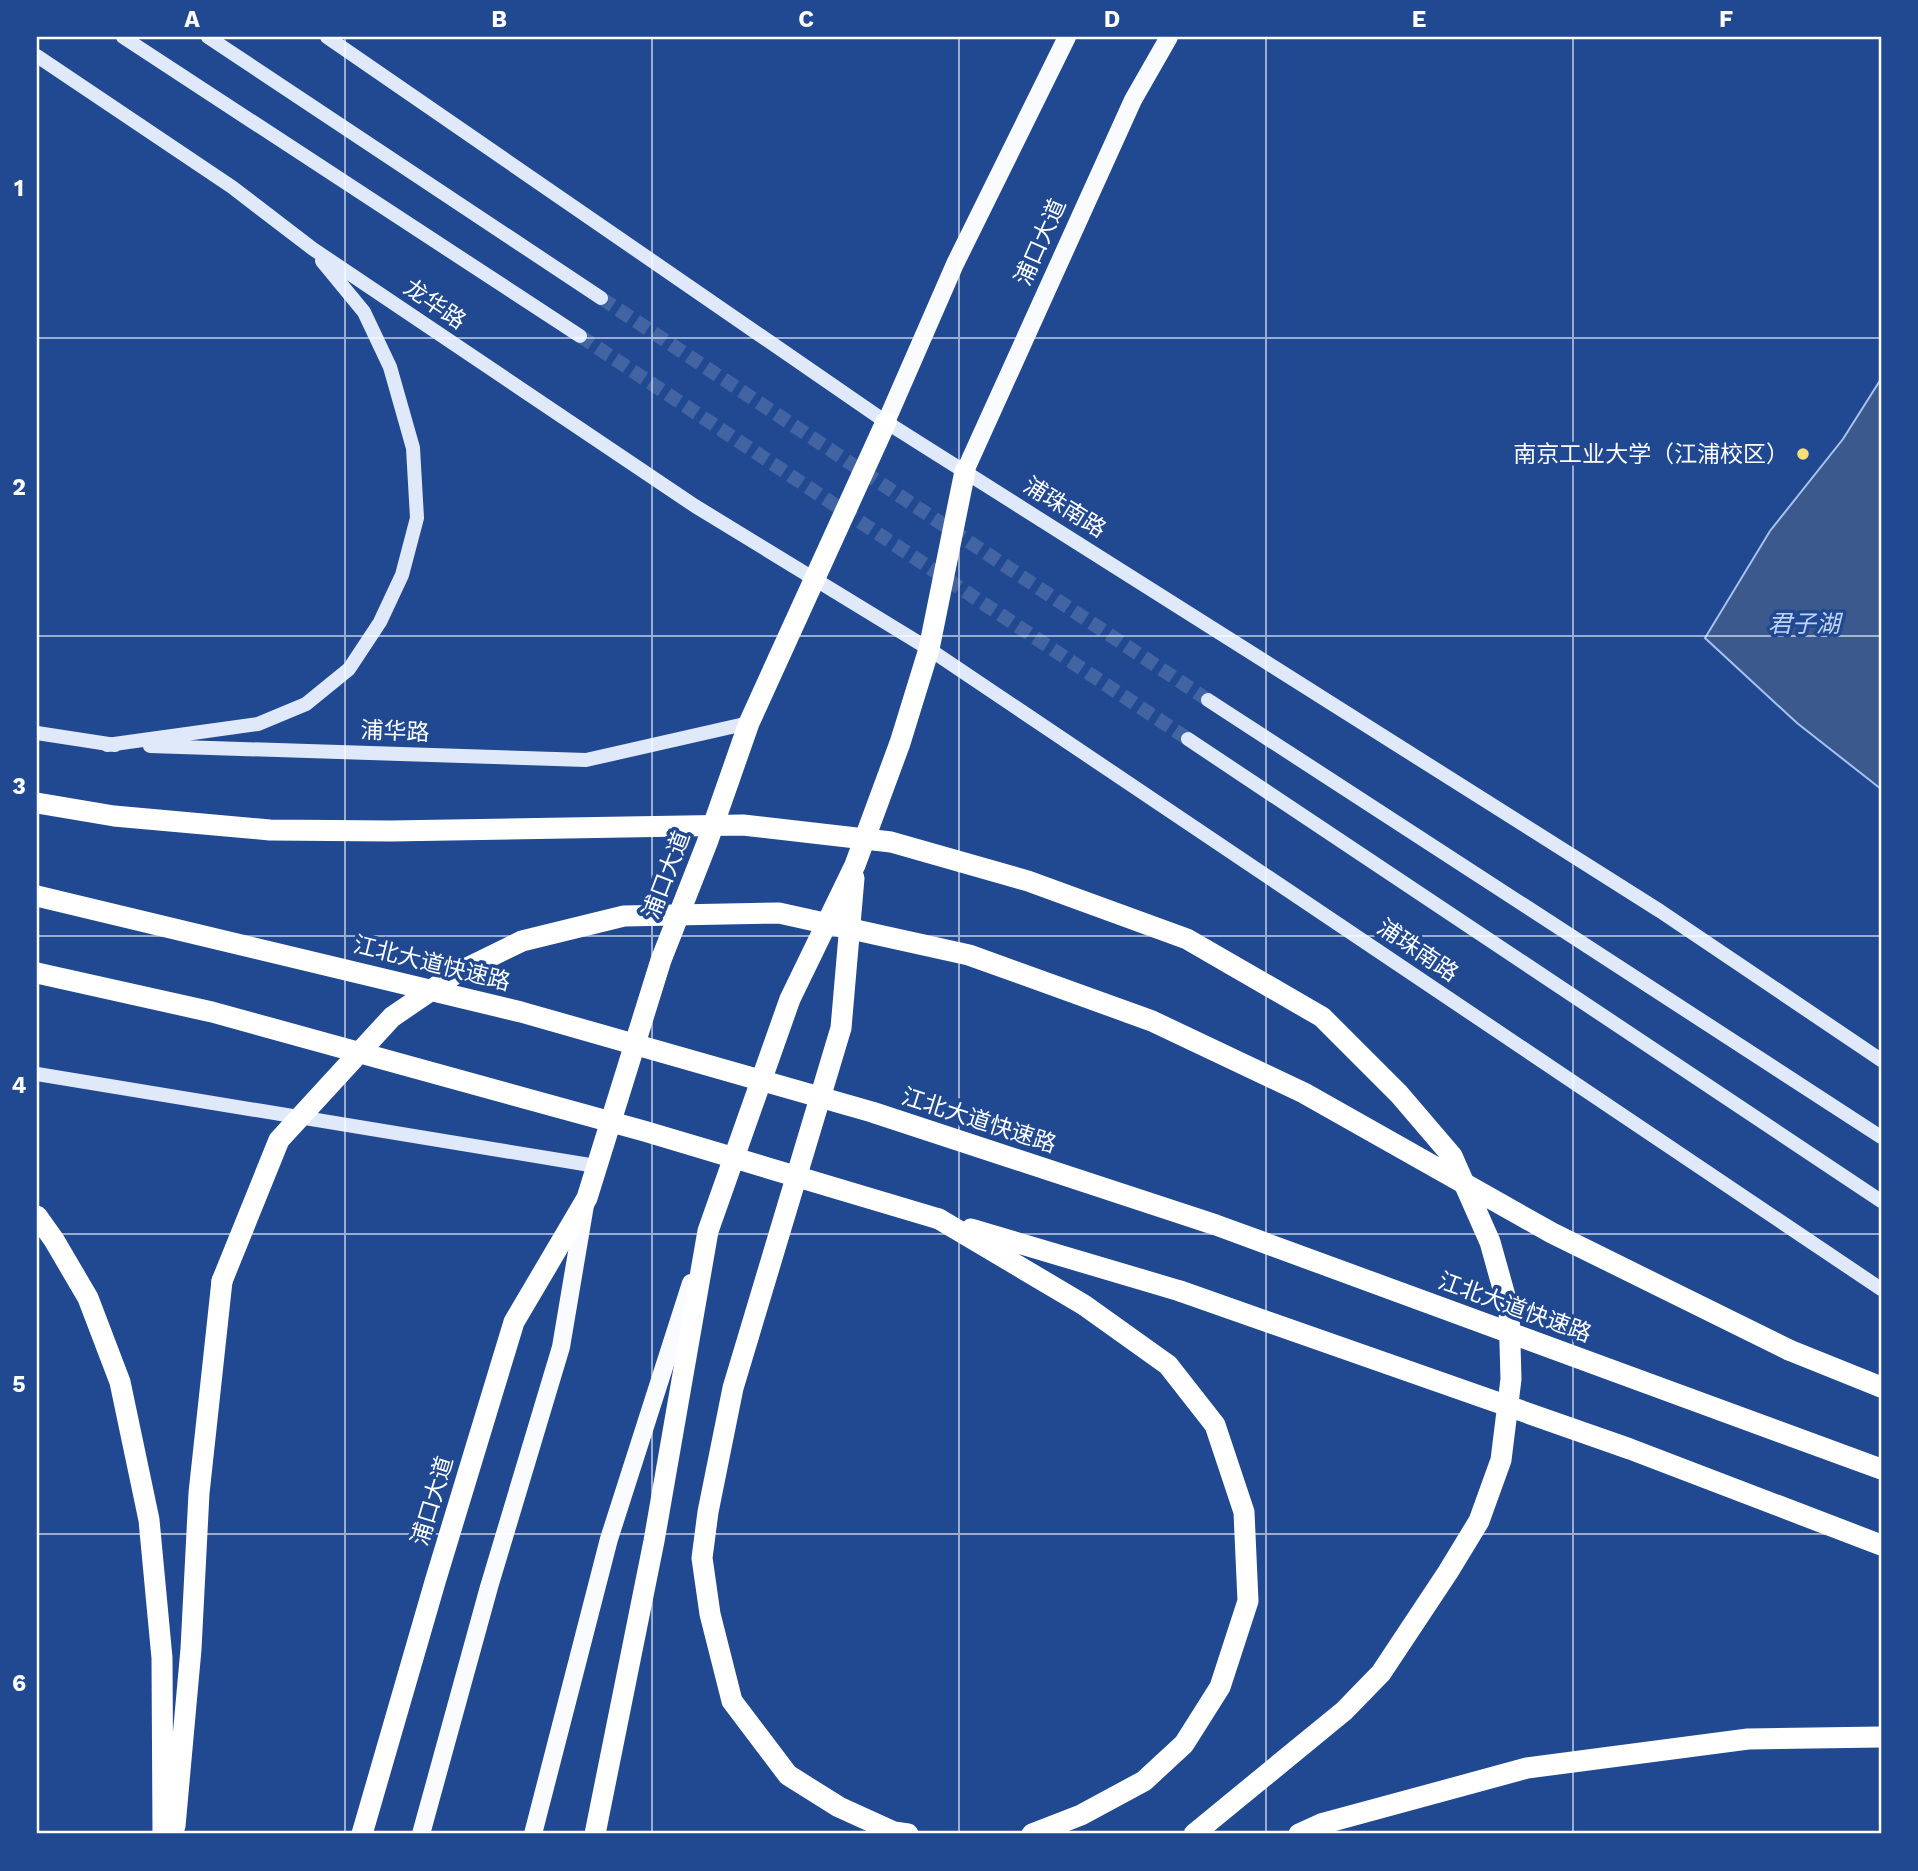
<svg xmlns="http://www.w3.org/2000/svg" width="1918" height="1871" font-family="'Work Sans','Noto Sans SC',sans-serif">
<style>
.water{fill:#3c598e;stroke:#a7c2ee;stroke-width:2}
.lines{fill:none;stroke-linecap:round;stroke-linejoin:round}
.secondary-tunnel{stroke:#4264a2;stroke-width:14;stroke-dasharray:14 7;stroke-linecap:butt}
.secondary{stroke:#e0e9fa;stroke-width:14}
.primary{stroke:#fafbff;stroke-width:18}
.highway{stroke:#fff;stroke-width:21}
.highway-bridge{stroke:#fff;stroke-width:21}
.grid{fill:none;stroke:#fff;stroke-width:2;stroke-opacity:0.55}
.poi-dot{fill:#fadf75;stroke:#214992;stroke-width:2.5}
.labels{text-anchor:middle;stroke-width:7;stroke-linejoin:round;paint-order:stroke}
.street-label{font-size:23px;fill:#fff;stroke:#214992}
.poi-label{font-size:23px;fill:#fff;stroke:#214992;text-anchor:end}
.water-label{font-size:24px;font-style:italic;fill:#c0d3f4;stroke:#214992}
.neatline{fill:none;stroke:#fff;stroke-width:2.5}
.grid-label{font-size:23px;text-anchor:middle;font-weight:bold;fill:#fff}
</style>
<rect width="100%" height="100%" fill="#214992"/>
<path class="water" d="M1881,379V789L1797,723L1705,638L1770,531L1843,439Z"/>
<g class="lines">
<path class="secondary-tunnel" d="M601,298L1208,700
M580,336L1188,739"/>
<path class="secondary" d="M123,37L580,336
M208,37L601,298
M327,37L886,422L1660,911L1881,1060
M37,56L232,187L313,249L695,506L929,649L1881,1289
M1208,700L1881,1137
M37,733L115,745
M1188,739L1881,1201
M107,745L258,724L306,704L349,669L380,622L402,575L417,518L413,448L390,367L364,312L322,261
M150,746L586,760L749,723
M37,1074L596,1166"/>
<path class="primary" d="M886,422L955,264L1067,37
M965,471L1133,100L1169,37
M421,1834L489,1587L561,1347L585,1205
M533,1834L609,1539L691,1283"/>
<path class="highway" d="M854,878L841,1028L733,1388L708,1512L702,1558L710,1614L732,1701L788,1775L839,1807L894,1832L908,1834
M37,1216L54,1240L88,1298L120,1382L149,1520L162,1658L163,1834
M939,1219L1084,1305L1168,1365L1215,1425L1244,1512L1248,1601L1220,1687L1184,1744L1144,1781L1081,1815L1032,1834
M971,1229L1180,1291
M1789,1350L1881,1387
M175,1826L191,1649L199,1493L222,1281
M362,1834L435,1582L514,1322L587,1198L661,960L707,843L749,723L886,422
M595,1834L654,1541L708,1231L790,999L855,865L900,743L929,649L965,471
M1299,1834L1321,1824L1527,1768L1748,1739L1881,1737"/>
<path class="highway-bridge" d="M37,803L114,816L270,830L391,831L743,825L891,842L1028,881L1187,939L1322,1017L1399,1094L1452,1156L1490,1242L1509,1310L1511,1379L1501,1460L1479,1521L1448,1572L1381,1673L1344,1711L1194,1834
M37,896L521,1012L872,1112L1216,1225L1881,1469
M37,973L212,1012L644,1131L939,1219
M222,1281L279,1140L392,1017L455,974L522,941L624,916L779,913L969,955L1152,1021L1304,1093L1552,1233L1789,1350
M1180,1291L1630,1449L1881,1545"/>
</g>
<path class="grid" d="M345,37V1834M652,37V1834M959,37V1834M1266,37V1834M1573,37V1834M37,338H1881M37,636H1881M37,936H1881M37,1234H1881M37,1534H1881"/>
<circle class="poi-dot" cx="1803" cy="454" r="7"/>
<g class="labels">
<g class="street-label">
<text transform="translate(1040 242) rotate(-66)" y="8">浦口大道</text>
<text transform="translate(435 304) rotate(34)" y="8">龙华路</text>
<text transform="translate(1065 507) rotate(32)" y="8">浦珠南路</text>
<text transform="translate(395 731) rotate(2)" y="8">浦华路</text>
<text transform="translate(666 875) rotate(-69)" y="8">浦口大道</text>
<text transform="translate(1418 950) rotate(34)" y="8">浦珠南路</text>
<text transform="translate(432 963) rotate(14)" y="8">江北大道快速路</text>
<text transform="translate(979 1120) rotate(18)" y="8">江北大道快速路</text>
<text transform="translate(1515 1307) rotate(20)" y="8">江北大道快速路</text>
<text transform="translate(432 1501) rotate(-73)" y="8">浦口大道</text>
</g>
<g class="poi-label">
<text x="1789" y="462">南京工业大学（江浦校区）</text>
</g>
<g class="water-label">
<text x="1804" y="632">君子湖</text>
</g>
</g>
<rect width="1918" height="1871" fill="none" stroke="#214992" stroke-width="77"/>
<rect x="38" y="38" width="1842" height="1794" class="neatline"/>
<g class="grid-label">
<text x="192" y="27">A</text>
<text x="499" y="27">B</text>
<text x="806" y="27">C</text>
<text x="1112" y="27">D</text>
<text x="1419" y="27">E</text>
<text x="1726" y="27">F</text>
<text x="19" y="196">1</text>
<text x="19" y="495">2</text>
<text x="19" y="794">3</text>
<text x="19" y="1093">4</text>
<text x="19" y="1392">5</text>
<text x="19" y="1691">6</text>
</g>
</svg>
